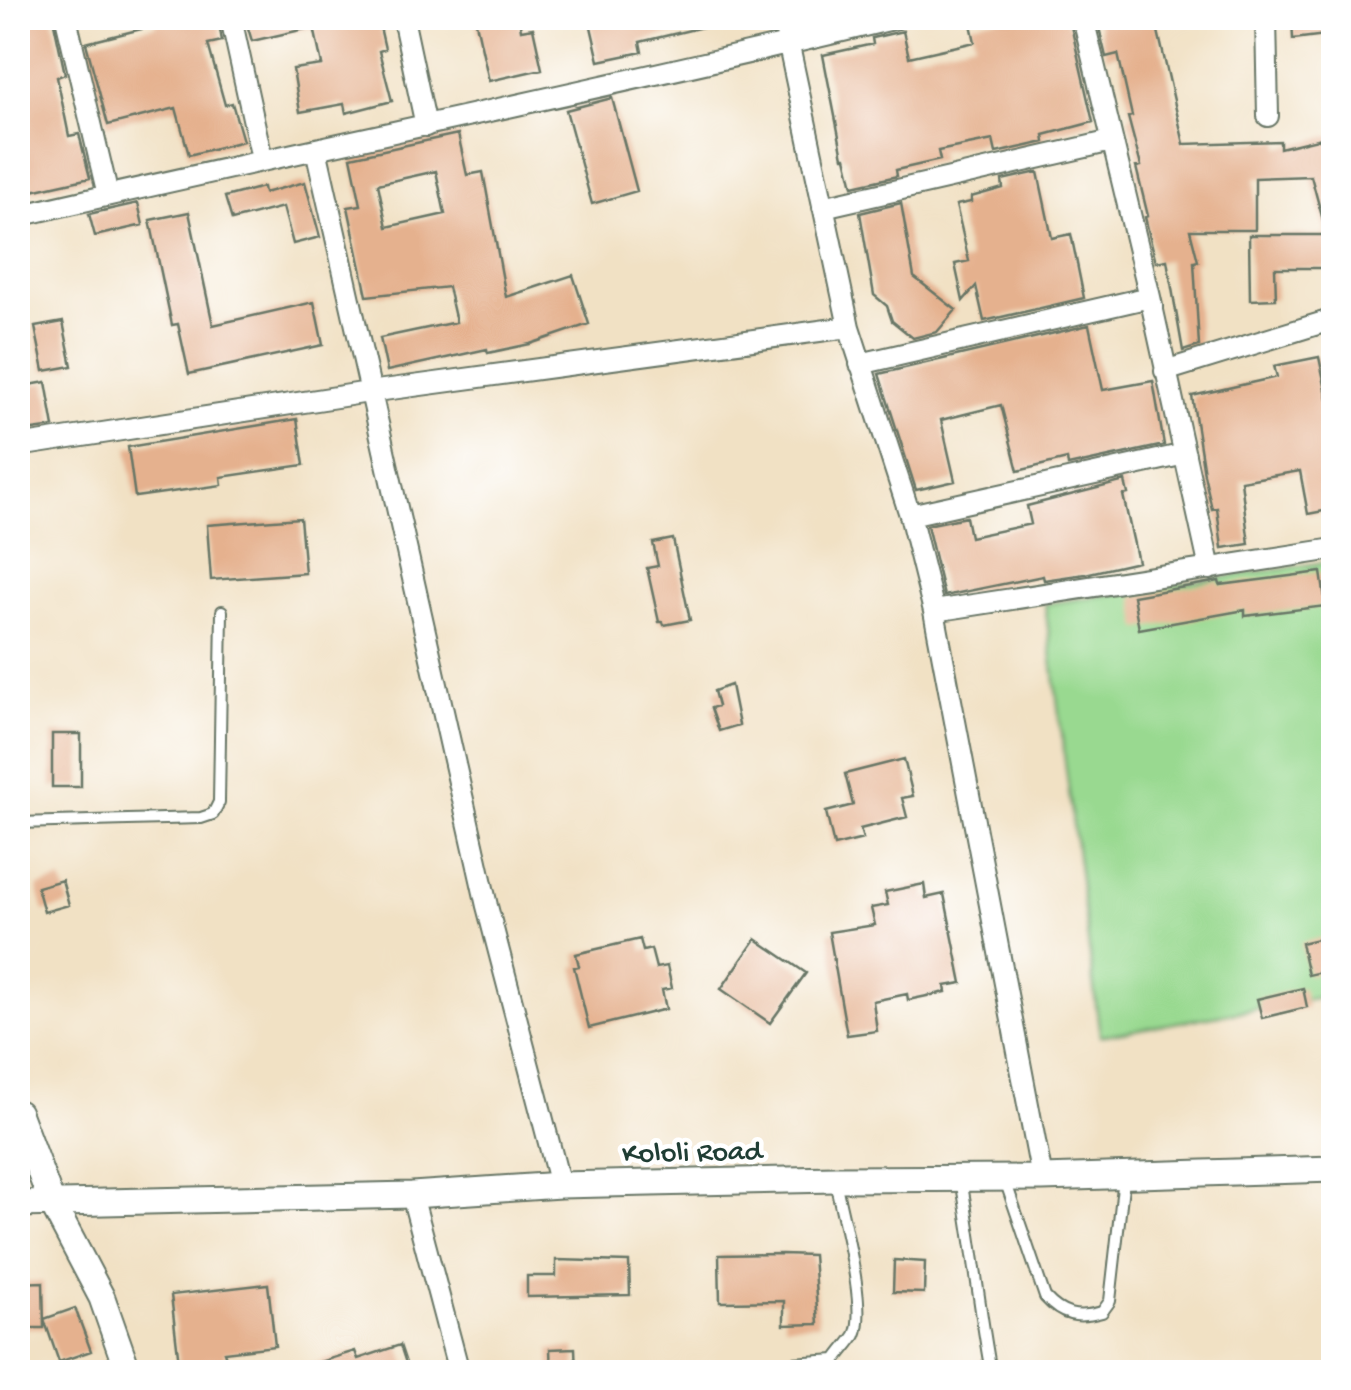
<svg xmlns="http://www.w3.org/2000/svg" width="1351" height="1390" font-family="'Gochi Hand',sans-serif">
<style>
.green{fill:#99d990;stroke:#5c8b62;stroke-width:2.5}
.building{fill:#e5b18e;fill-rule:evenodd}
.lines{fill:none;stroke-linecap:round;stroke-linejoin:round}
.service-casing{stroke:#687666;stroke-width:14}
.minor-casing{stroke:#687666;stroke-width:24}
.tertiary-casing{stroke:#687666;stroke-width:29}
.service{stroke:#fff;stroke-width:10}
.minor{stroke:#fff;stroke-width:20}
.tertiary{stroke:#fff;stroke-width:25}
.labels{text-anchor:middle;stroke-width:9;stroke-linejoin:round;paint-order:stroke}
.street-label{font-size:30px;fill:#1f3d34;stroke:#fff}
</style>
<rect width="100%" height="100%" fill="#fff"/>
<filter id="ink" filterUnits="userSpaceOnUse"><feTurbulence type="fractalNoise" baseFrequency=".01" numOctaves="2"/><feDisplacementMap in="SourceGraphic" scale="20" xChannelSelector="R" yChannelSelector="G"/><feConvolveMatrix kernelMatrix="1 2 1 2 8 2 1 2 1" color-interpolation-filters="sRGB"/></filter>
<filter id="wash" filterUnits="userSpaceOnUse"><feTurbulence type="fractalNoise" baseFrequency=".0048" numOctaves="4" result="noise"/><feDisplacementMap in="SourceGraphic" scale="40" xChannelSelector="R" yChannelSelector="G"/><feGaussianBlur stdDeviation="2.25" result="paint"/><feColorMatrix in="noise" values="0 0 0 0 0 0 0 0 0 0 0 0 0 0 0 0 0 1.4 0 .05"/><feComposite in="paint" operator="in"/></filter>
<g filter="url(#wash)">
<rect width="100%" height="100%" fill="#f1e1c4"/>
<path class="green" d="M1333,561V995L1100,1036L1045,604Z"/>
<g id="blocks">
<path class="building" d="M18,18H53L65,74L57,77L69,136L79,134L90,178L32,191L20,136H18Z
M155,18H218L222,41L208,44L225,105L232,103L243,141L189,155L176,108L108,125L86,43L157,25Z
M245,18H378L385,49L379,51L392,101L346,113L344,104L300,112L293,69L322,65L314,27L252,41Z
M475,18H519L521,30L533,28L542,69L489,81Z
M589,18H710L711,25L640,42L642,52L599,61Z
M1000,18H1065L1068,26H1071L1093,122L1044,135L1045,142L996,153L993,140L938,151L940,160L896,170L897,176L853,186L846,157H843L823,55L873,44L872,38L903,31L909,57L975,42L971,24Z
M1104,18H1155L1184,144L1280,141V148L1334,135V268H1275L1276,299L1250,300L1249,235H1327L1311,176L1255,178V230H1190L1198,261L1194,262L1199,346L1183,351L1167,260L1156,262L1145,217L1148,216L1136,167L1141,166L1128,117L1132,116L1118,54L1106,57L1097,19Z
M1292,18H1334V34L1293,39Z
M612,98L637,191L592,204L566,110Z
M458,134L467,175L483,172L506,297L573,275L589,324L530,344L488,353L487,349L387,371L380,338L456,322L448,287L367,296L348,207L361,205L351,157ZM436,171L445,214L387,227L378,184Z
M1038,172L1052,238L1071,234L1084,298L984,321L976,286L963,301L955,264L969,261L956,205L971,202V197L1003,188L1002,180Z
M305,182L320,237L293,244L283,207L232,220L225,197L263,187L264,193Z
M138,203L143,225L95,236L89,214Z
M901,203L914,277L956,310L937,332L913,338L892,321L887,306L874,295L860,213Z
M189,212L213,325L314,302L323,345L189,374L178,324L172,325L150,220Z
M63,322L72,366L44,371L35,327Z
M1089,325L1103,390L1153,381L1164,445L1068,466L1067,459L1018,471L1001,405L941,420L955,481L916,490L879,374Z
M1319,357L1334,428V509L1308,514L1300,471L1241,481L1249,544L1222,548L1217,508L1212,509L1204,474L1192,396L1277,377L1274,366Z
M46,382L54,427L18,432V387Z
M297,419L304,465L221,477L222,485L135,497L128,447Z
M1125,481L1128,494L1123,495L1138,562L1085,574L1044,580L1043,576L944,596L927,525L966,517L970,537L1031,524L1027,506Z
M300,518L305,573L211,580L207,525Z
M673,539L690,620L664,625L663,622H659L647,568L658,566L653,543Z
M1321,572L1326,606L1245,616V610L1139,629L1133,596L1219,581L1220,585Z
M731,685L739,725L719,731L711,708L718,706L714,691Z
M52,734H81V787H52Z
M904,759L913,796L902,798L907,817L860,829L863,839L834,846L826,812L853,805L845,774Z
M62,880L69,905L44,912L37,887Z
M924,884L926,898L944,894L962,983L945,986L946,992L908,1000L907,994L873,1001L877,1031L847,1035L829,932L875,925L871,908L888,905L885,892Z
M1334,935V969L1308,975L1301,943Z
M640,939L643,951L651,949L656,968L667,966L672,988L662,990L666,1009L589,1028L574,967L579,966L576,954Z
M756,939L806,973L770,1023L721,989Z
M1303,988L1307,1007L1262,1018L1257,999Z
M782,1254L813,1255L818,1324L784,1325V1301L720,1302L719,1255Z
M556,1260L629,1262L630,1295L527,1297V1276H556Z
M894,1260L925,1262L924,1293L893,1292Z
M43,1282L44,1328H18V1283Z
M268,1284L275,1346L224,1352L231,1372H180L171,1295Z
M75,1308L91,1351L59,1362L44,1319Z
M400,1345L409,1372H301L300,1368L355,1351L358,1359Z
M575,1348L576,1372H551L550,1349Z"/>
</g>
</g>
<g filter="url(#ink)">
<use href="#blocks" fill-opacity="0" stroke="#687666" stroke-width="2.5"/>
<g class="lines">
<defs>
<path id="service" d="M18,823L201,818L213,814L219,802L222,611
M961,1180C973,1244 979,1308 991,1372
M1005,1180L1045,1297C1062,1316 1077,1319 1102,1312L1110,1301L1124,1177
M659,1372L836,1360C841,1352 850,1343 855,1335C868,1307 841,1213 835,1180"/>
<path id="minor" d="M66,18L108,195
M231,18L262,159
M403,18L426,126
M783,18L849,327L910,515L934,611L1042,1178
M1083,18L1150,297L1210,569
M1266,18L1268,116
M316,149L487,906L560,1185
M823,207L1112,141
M18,216C310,148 605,89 897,18
M860,364L1150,297
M1165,371L1334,319
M18,446L369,392L849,327
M910,515L1185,454
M934,611L1334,549
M412,1195L459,1372"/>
<path id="tertiary" d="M18,1113L51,1201L102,1298L128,1372
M18,1204L412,1195L560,1185L835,1179L1042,1178L1334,1169"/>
</defs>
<use href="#service" class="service-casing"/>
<use href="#minor" class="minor-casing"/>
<use href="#tertiary" class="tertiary-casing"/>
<use href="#service" class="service"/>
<use href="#minor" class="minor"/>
<use href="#tertiary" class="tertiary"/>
</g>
</g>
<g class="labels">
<g class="street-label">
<text transform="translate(692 1150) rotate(-1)" y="10">Kololi Road</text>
</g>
</g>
<rect width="1351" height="1390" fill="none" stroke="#fff" stroke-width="60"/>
</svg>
